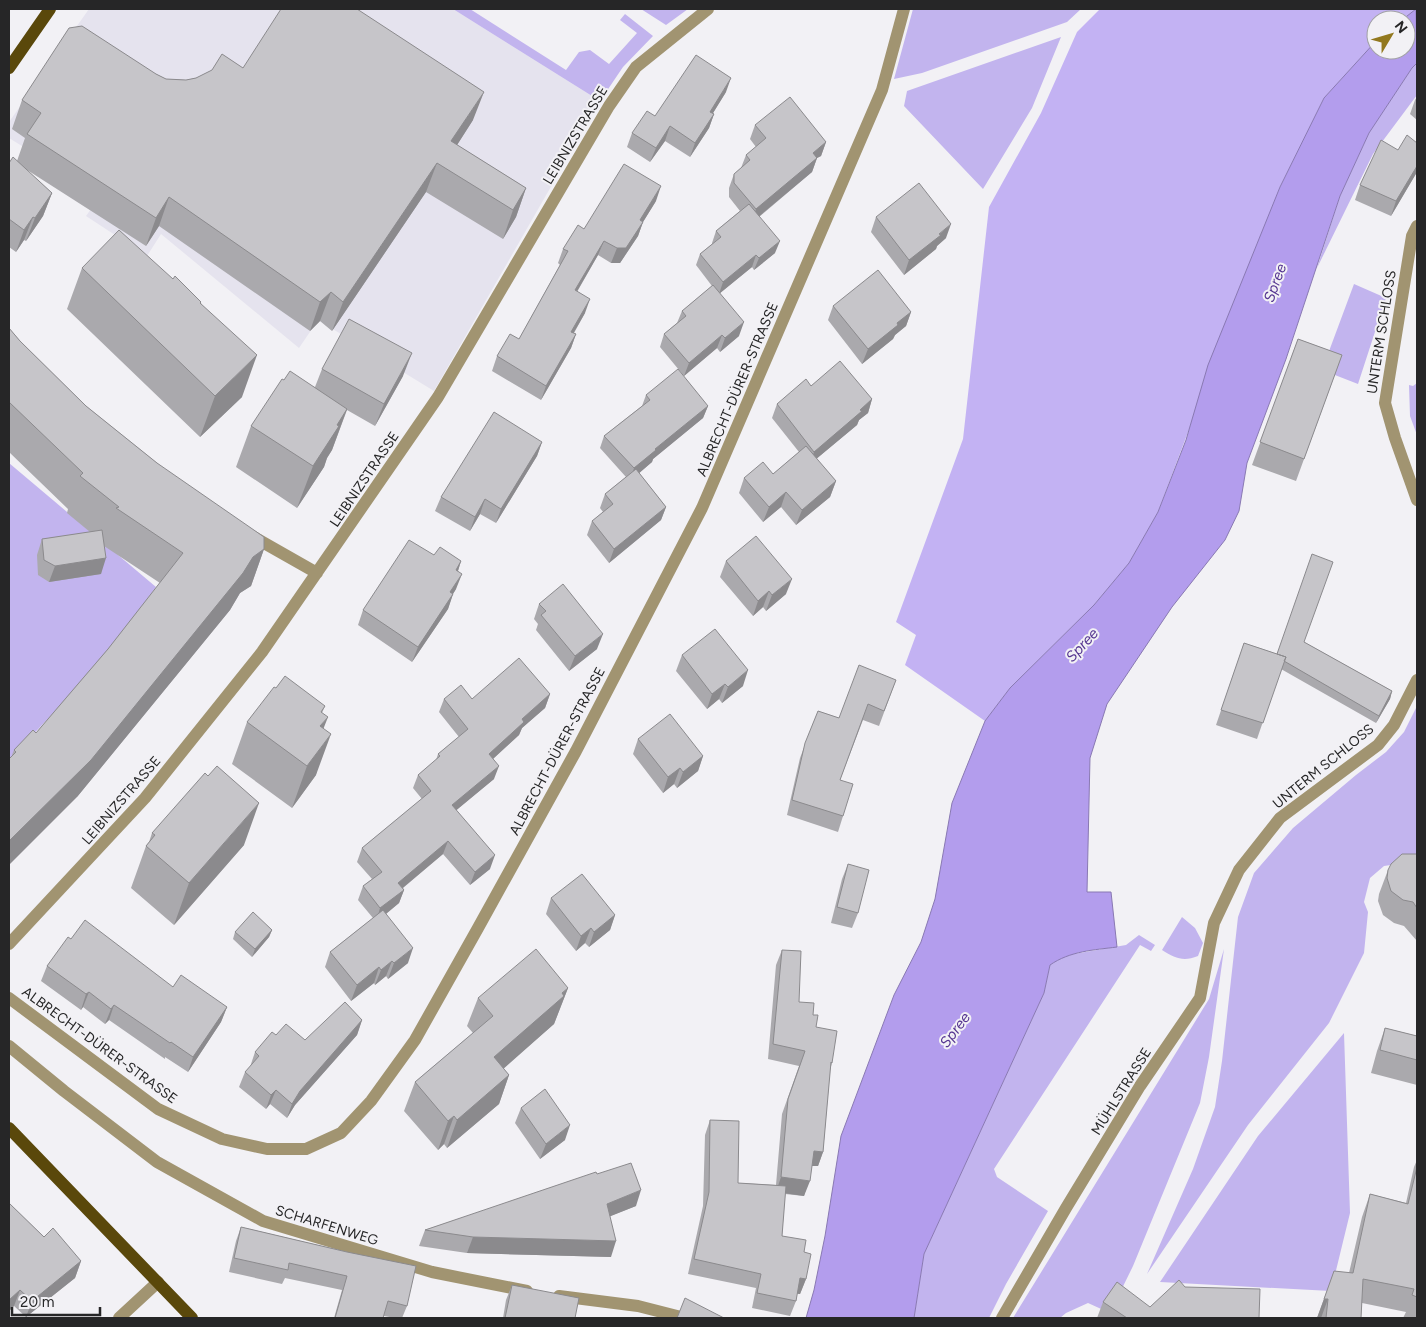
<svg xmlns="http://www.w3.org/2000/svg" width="1426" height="1327" font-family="Figtree,sans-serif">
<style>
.built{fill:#e5e3ee}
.green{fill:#c2b4ee}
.forest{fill:#c3b2f3}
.water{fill:#b39ded;stroke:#8979b2}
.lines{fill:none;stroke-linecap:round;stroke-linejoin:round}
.minor{stroke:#a19471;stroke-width:12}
.major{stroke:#5a480b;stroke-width:12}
.wall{fill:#aaa9ad}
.shaded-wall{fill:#8b8a8d}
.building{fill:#c6c5c9;stroke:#8b8a8d}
.labels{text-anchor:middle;stroke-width:4;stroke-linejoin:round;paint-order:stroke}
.street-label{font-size:14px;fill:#262627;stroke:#f2f1f5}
.water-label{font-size:15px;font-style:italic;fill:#553591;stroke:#f2f1f5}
</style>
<rect width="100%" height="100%" fill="#f2f1f5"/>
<path class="built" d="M89,9H453L600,101L434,391L318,320L299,348L161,234L147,256L86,216L101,195L9,138V122Z"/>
<path class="green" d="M453,9H470L566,70L579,52L590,50L609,64L637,33L620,20L625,14L653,36L623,67L600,101Z
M641,9H688L666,25Z
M913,9H1081L1067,22L922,73L894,79Z
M1061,37L1032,108L983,189L904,106L907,91Z
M1417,63V95L1373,154L1317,268L1340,196L1369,133L1412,68Z
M1354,284L1386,298L1358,384L1322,370Z
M1417,383V435L1410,416L1409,385L1413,386Z
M9,463L156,587L108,655L9,760Z
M1417,706V869L1404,863L1384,866L1370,878L1364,902L1368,912L1364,953L1329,1023L1248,1125L1147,1274L1193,1169L1215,1107L1222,1061L1238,917L1254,873L1293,828L1356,775L1386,752L1404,732Z
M1182,917L1195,928L1203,943L1198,956C1183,962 1175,958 1162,950Z
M1139,935L1155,945L1151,951L1140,945L994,1169L997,1177L1048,1211L1006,1284L989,1318H914L924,1254L1044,993L1050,965L1062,956L1126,945Z
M1224,949L1209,1057L1200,1103L1133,1266L1110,1313L1088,1303L1066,1313L1060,1318H1013L1209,999Z
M1344,1033L1350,1213L1331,1291L1160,1282L1258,1136Z"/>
<path class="forest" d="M1100,9H1416L1402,20H1376V41L1324,98L1280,187L1158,512L1129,563L1094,605L1010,688L985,721L905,665L916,635L896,622L963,439L989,207L1041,113L1077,32Z"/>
<path class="water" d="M1416,9L1417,63L1412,68L1369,133L1340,196L1286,359L1247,463L1239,511L1225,540L1172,607L1107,704L1090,758L1087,892H1111L1117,947C1094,950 1070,951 1050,965L1044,993L924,1254L914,1318H806L814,1290L825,1236L841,1136L894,995L921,942L935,899L952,803L985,721L1010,688L1094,605L1129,563L1158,512L1186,440L1208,365L1280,187L1324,98L1376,41V50H1406V20H1402Z"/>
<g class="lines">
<path class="minor" d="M1417,226L1412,236L1385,403L1395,438L1417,500
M250,535L317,573
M9,944L145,798L262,652L438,397L609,106L636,67L708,9
M9,998L158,1109L222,1139L267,1149H306L341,1133L371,1101L415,1040L478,928L576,751L702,508L882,90L904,9
M9,1046L64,1091L157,1162L263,1221L432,1272L527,1291
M559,1296L638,1306L685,1318
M119,1318L158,1282
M1002,1318L1066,1208L1140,1086L1200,998L1214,923L1239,870L1280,818L1378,745L1394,725L1417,680"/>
<path class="major" d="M9,68L50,9
M9,1128L192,1318"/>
</g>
<path class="wall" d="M243,68L473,120L457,145L526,188L516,217L503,239L426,192L332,331L320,321L310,331L159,226L146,246L24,168L52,193L43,216L26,241L24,240L16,252L9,247V163L17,161L25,138L12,129L22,100L156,74L166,79L186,80Z
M726,92L713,113L714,114L709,128L690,157L665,141L650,162L627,147L632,133L655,116Z
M1417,97V120L1410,114L1415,100Z
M755,125L826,142L821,156L817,158L812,172L759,217L775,253L754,270L752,267L720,293L739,336L720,352L717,348L684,376L660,347L664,334L677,323L682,311L712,286L696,265L700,254L712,244V243L716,231L740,211L729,197V188L734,174L741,168L746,155L756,147L750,139Z
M1417,143V172L1391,216L1355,200L1360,185L1398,150Z
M656,201L643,222L638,236L620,263H611L598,255L577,292L585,313L574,333L576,334L571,348L541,400L492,371L497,356L519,339L560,265L558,263L563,249L584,229Z
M876,217L946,238L937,246L936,249L904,275L871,232Z
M82,268L173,279L201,302V303L242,397L200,437L67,309Z
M833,306L911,312L906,326L895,335L893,339L862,364L828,320Z
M9,328L20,341L86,406L157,463L264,549L251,586L240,593L230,610L77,797L12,755L14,750L36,733L108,649L160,583L104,546L101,574L49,582L38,575L37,555L42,539L90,532L67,513L68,509L9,452Z
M1298,339L1342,355L1296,481L1252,465Z
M322,369L403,376L375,426L347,410L332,450L327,458L324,467L297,508L236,467L251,426L284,380L315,387Z
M811,386L872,399L868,413L859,420L857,425L816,459L836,481L830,497L796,525L781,507L763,522L739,493L744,478L773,474L799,452L772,418L777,404Z
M646,395L708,406L703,418L653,459L652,462L639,473L666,507L661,520L609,563L587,535L592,521L603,512L600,508L605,494L626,477L600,448L604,436L642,406Z
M542,442L537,456L496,523L480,514L470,531L435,511L441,497Z
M434,555L461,561L458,571L456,589L453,594L448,609L412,662L358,625L363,610Z
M726,561L786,594L766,611L763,607L753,616L720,577Z
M539,604L597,649L569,671L536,630L538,624L534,619Z
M1304,642L1392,691L1390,699L1376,723L1281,669L1257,739L1216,725L1244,643L1277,654Z
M682,655L743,686L722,703L719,699L707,709L676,671Z
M896,680L879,726L863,720L840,780L843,816L838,832L787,815L800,758L818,711L839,718Z
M276,688L325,706L322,713L323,728L316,775L292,808L232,764L247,722Z
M550,694L545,708L522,728L519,735L493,759L494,779L456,810L490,869L470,885L443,854L403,888L404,890L399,903L386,914L408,963L388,979L386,976L375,985L374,983L351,1001L325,967L330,952L373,918L358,900L363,886L372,879L357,862L362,848L422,799L413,788L418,775L436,760L438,754L459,737L439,712L444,699H472Z
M638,739L703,756L698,771L677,788L674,784L663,793L633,754Z
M152,833L244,845L174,925L131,888L146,846L149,842Z
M1417,854V941L1404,926L1394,923L1383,915L1378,901L1379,894L1388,870Z
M848,864L858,913L852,928L831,923L842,879Z
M551,898L615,915L610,930L589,947L585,943L576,951L546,914Z
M272,930L269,937L252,957L233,939L235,932Z
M71,939L173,987L227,1007L221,1022L188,1072L165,1057V1059L109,1020L105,1024L83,1007L81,1010L41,981L47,966Z
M782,950L799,1002L813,1015L816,1027L832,1063L830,1070L823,1152L818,1166H812L804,1196L785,1194L782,1236L804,1252L806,1279L800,1294H797L796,1301L790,1316L752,1308L756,1288L688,1274L703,1206L705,1135L710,1120L738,1183L776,1185L782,1114L799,1066L768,1059L776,965Z
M568,988L554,1024L503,1068L509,1075L499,1104L447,1148L444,1144L438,1150L404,1111L415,1082L473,1033L467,1026L478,998Z
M362,1020L357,1035L295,1105L287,1118L270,1104L266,1109L239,1087L245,1072L250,1067L255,1052L276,1035L305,1040Z
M1385,1028L1417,1036V1085L1371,1073L1377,1051Z
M521,1108L565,1140L540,1159L515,1123Z
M1417,1160V1318H1403L1406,1312L1362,1303L1361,1318H1317L1334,1271L1349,1273L1362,1217L1370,1194L1406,1203L1414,1167Z
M597,1174L636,1206L610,1216L611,1257L467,1253L419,1246L425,1230Z
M9,1203L44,1237L81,1261L75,1278L26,1317L14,1306L9,1311Z
M241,1227L347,1252L407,1306L402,1318H395L384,1316L383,1318H334L342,1290L285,1278L282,1284L229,1272L236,1241Z
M512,1285L575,1318H503L506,1300Z
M1185,1287L1259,1318H1097L1103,1302L1150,1307Z"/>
<path class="shaded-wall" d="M731,78L726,92L705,126L710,112Z
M484,92L473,120L443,167L451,141Z
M714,114L709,128L690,157L695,143Z
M670,126L665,141L650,162L656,148Z
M826,142L821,156L817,158L812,172L751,223L756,209L813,153Z
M437,163L426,192L332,331L343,302Z
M1417,166V172L1391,216L1396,201Z
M661,186L656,201L643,222L638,236L620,263H611L617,248L640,220Z
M526,188L516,217L503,239L513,210Z
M52,193L43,216L26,241L35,218Z
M169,197L159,226L146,246L156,218Z
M33,217L24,240L16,252L24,230Z
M951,224L946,238L937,246L936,249L904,275L909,260Z
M604,241L598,255L569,305L575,290Z
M780,241L775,253L754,270L759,258Z
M756,255L752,267L719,294L723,282Z
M331,292L320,321L310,331L320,302Z
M590,299L585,313L566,346L571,332Z
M911,312L906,326L895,335L893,339L862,364L868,349L897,323Z
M744,322L739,336L720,352L725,338Z
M576,334L571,348L541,400L546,386Z
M722,335L717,348L684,376L689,363Z
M412,353L403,376L375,426L384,404Z
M257,355L242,397L200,437L215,396Z
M872,399L868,413L859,420L857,425L809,465L814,452Z
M708,406L703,418L653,459L652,462L630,481L634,468L655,449Z
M347,409L332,450L327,458L324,467L297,508L313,466L337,425Z
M542,442L537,456L496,523L501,509Z
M836,481L830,497L796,525L802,510Z
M786,492L781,507L763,522L769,507Z
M485,499L480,514L470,531L475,517Z
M666,507L661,520L609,563L614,549Z
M264,549L251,586L240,593L230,610L77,797L9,865V841L253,557Z
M106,558L101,574L49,582L55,566Z
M461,561L456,577V570Z
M462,574L456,589L446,605L453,594L448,609L412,662L418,647L450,592Z
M792,579L786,594L766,611L772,595Z
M769,591L763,607L753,616L758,601Z
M603,634L597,649L569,671L575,656Z
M748,670L743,686L722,703L728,687Z
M725,684L719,699L707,709L712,694Z
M1392,691L1390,699L1376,723L1379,716Z
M550,694L545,708L522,728L519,735L484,767L489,754L522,719Z
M328,717L312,758L320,726Z
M331,734L316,775L292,808L307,766Z
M703,756L698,771L677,788L683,772Z
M499,766L494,779L447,818L452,805Z
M680,768L674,784L663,793L668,777Z
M259,803L244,845L174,925L189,883Z
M448,841L443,854L393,896L398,883Z
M495,855L490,869L470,885L475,872Z
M404,890L399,903L376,922L380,908Z
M615,915L610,930L589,947L594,932Z
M591,928L585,943L576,951L581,936Z
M272,930L269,937L252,957L255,949Z
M413,948L408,963L388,979L394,963Z
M392,961L386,976L375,985L381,970Z
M379,967L374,983L351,1001L357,985Z
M568,988L554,1024L484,1086L494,1057Z
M89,992L83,1007L81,1010L86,994Z
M114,1005L109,1020L105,1024L111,1009Z
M227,1007L221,1022L188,1072L193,1057Z
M362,1020L357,1035L295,1105L287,1118L292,1104L300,1091Z
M509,1075L499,1104L447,1148L457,1120Z
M276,1090L270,1104L266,1109L271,1095Z
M454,1116L444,1144L438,1150L448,1121Z
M570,1125L565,1140L540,1159L546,1144Z
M814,1151L823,1152L818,1166H809Z
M781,1177L810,1181L804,1196L776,1192Z
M641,1190L636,1206L601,1220L607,1204Z
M473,1237L616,1241L611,1257L467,1253Z
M81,1261L75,1278L26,1317L32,1301Z
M800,1278L806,1279L800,1294L794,1293Z
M20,1290L14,1306L9,1311V1300Z
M1324,1299H1328L1321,1318H1317Z"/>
<path class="building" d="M281,9H357L484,92L451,141L526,188L513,210L437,163L343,302L331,292L320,302L169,197L156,218L27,134L41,113L22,100L69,28L82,26L156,74L166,79L186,80L196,78L212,70L222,54L243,68Z
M696,55L731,78L710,112L714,114L695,143L670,126L656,148L632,133L647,111L655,116Z
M790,97L826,142L813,153L817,158L756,209L734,183V174L750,160L746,155L766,138L755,125Z
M1407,135L1417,143V166L1396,201L1360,185L1381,140L1398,150Z
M13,157L52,193L35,218L33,217L24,230L9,219V163Z
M624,164L661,186L640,220L643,222L626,248H617L604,241L575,290L590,299L571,332L576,334L546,386L497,356L510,334L519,339L568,251L563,249L578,225L584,229Z
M919,183L951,224L939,234L941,235L909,260L876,217Z
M749,204L780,241L759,258L756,255L723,282L700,254L721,237L716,231Z
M119,230L173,279L175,276L201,302L200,303L257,355L215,396L82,268Z
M878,270L911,312L897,323L898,325L868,349L833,306Z
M713,285L744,322L725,338L722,335L689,363L664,334L686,316L682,311Z
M349,319L412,353L384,404L322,369Z
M9,328L20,341L86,406L157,463L264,537V549L253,557L243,573L91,760L9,841V759L16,752L14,750L33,730L36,733L108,649L183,553L116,508L119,507L80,476L83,473L9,402Z
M1298,339L1342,355L1304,459L1260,442Z
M840,361L872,399L860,410L862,411L814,452L777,404L806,379L811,386Z
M678,369L708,406L655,449L656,450L634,468L604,436L650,400L646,395Z
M290,371L347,409L337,425L339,426L313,466L251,426L282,379L284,380Z
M494,412L542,442L501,509L485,499L475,517L441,497Z
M806,446L836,481L802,510L786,492L769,507L744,478L763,462L773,474Z
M636,469L666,507L614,549L592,521L613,504L605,494Z
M102,530L106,558L55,566L44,560L42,539Z
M756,536L792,579L772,595L769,591L758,601L726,561Z
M409,540L434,555L440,547L461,561L456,570L462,574L450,592L453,594L418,647L363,610Z
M1312,554L1333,562L1304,642L1392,691L1379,716L1284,661L1286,657L1277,654Z
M563,584L603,634L575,656L541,615L546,611L539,604Z
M715,629L748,670L728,687L725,684L712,694L682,655Z
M1244,643L1286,657L1263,723L1221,710Z
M519,658L550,694L522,719L524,722L489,754L499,766L452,805L495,855L475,872L448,841L398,883L404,890L380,908L363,886L382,872L362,848L431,791L418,775L440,756L438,754L468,729L444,699L461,685L472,699Z
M859,665L896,680L884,711L868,704L840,780L853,784L843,816L792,800L805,743L818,711L839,718Z
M285,676L325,706L321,712L328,717L320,726L331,734L307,766L247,722L274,687L276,688Z
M670,714L703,756L683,772L680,768L668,777L638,739Z
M217,766L259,803L189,883L146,846L155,835L152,833L205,773L208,776Z
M1402,854H1417V908L1413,902L1403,900L1391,891L1387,878L1388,870L1391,864Z
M848,864L869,870L858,913L837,907Z
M582,874L615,915L594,932L591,928L581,936L551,898Z
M383,910L413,948L394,963L392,961L381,970L379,967L357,985L330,952Z
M253,912L272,930L255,949L235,932Z
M85,920L173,987L181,975L227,1007L193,1057L171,1042L170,1043L114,1005L111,1009L89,992L86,994L47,966L68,937L71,939Z
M536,949L568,988L562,993L564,996L494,1057L509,1075L457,1120L454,1116L448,1121L415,1082L493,1016L478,998Z
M782,950L801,951L799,1002L814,1003L813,1015H818L816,1027L837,1031L832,1063L831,1062L823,1152L814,1151L810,1181L781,1177L788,1099L805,1051L773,1044Z
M345,1002L362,1020L300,1091L292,1104L276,1090L271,1095L245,1072L259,1056L255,1052L272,1032L276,1035L286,1024L305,1040Z
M1385,1028L1417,1036V1060L1380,1050Z
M545,1089L570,1125L546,1144L521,1108Z
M710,1120L739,1121L738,1183L786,1186L782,1236L806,1240L804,1252L811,1254L806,1279L800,1278L796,1301L757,1293L761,1274L694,1259L709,1192Z
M631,1163L641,1190L607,1204L616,1241L473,1237L425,1230L596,1172L597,1174Z
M1417,1167V1297L1412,1295L1414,1289L1363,1279L1361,1318H1326L1328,1299H1324L1334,1271L1353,1273L1370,1194L1408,1204Z
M9,1203L44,1237L53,1228L81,1261L32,1301L20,1290L9,1300Z
M241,1227L347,1252L416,1266L407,1306L388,1301L383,1318H335L347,1276L289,1263L288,1270L234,1258Z
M1179,1280L1185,1287L1260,1289L1259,1318H1127L1103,1302L1117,1282L1150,1307Z
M512,1285L579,1298L575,1318H505Z
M685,1298L724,1318H677Z"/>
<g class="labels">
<g class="street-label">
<text transform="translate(575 135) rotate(-59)" y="5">LEIBNIZSTRASSE</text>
<text transform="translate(1381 332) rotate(-81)" y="5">UNTERM SCHLOSS</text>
<text transform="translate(737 389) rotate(-67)" y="5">ALBRECHT-DÜRER-STRASSE</text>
<text transform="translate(364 479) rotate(-56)" y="5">LEIBNIZSTRASSE</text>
<text transform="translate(557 751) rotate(-62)" y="5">ALBRECHT-DÜRER-STRASSE</text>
<text transform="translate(1323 766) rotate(-39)" y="5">UNTERM SCHLOSS</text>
<text transform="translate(121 800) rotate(-49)" y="5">LEIBNIZSTRASSE</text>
<text transform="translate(100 1045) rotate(36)" y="5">ALBRECHT-DÜRER-STRASSE</text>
<text transform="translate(1121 1091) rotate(-58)" y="5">MÜHLSTRASSE</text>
<text transform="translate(327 1225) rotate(17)" y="5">SCHARFENWEG</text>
</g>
<g class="water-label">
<text transform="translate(1275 283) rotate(-70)" y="5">Spree</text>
<text transform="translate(1082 645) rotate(-47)" y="5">Spree</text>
<text transform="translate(955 1030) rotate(-53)" y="5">Spree</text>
</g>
</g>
<rect width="1426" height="1327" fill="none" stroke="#262627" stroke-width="20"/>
<g transform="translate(1391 35) rotate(52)"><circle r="24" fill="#f2f1f5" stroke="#a0a0a3"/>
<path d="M0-4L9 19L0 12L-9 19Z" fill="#92781e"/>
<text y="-8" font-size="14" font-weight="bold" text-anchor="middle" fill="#262627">N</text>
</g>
<path d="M12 1307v8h88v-8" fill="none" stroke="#262627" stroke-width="2.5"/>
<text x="20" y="1307" font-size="15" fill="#262627" stroke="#f2f1f5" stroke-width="4" paint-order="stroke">20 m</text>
</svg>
